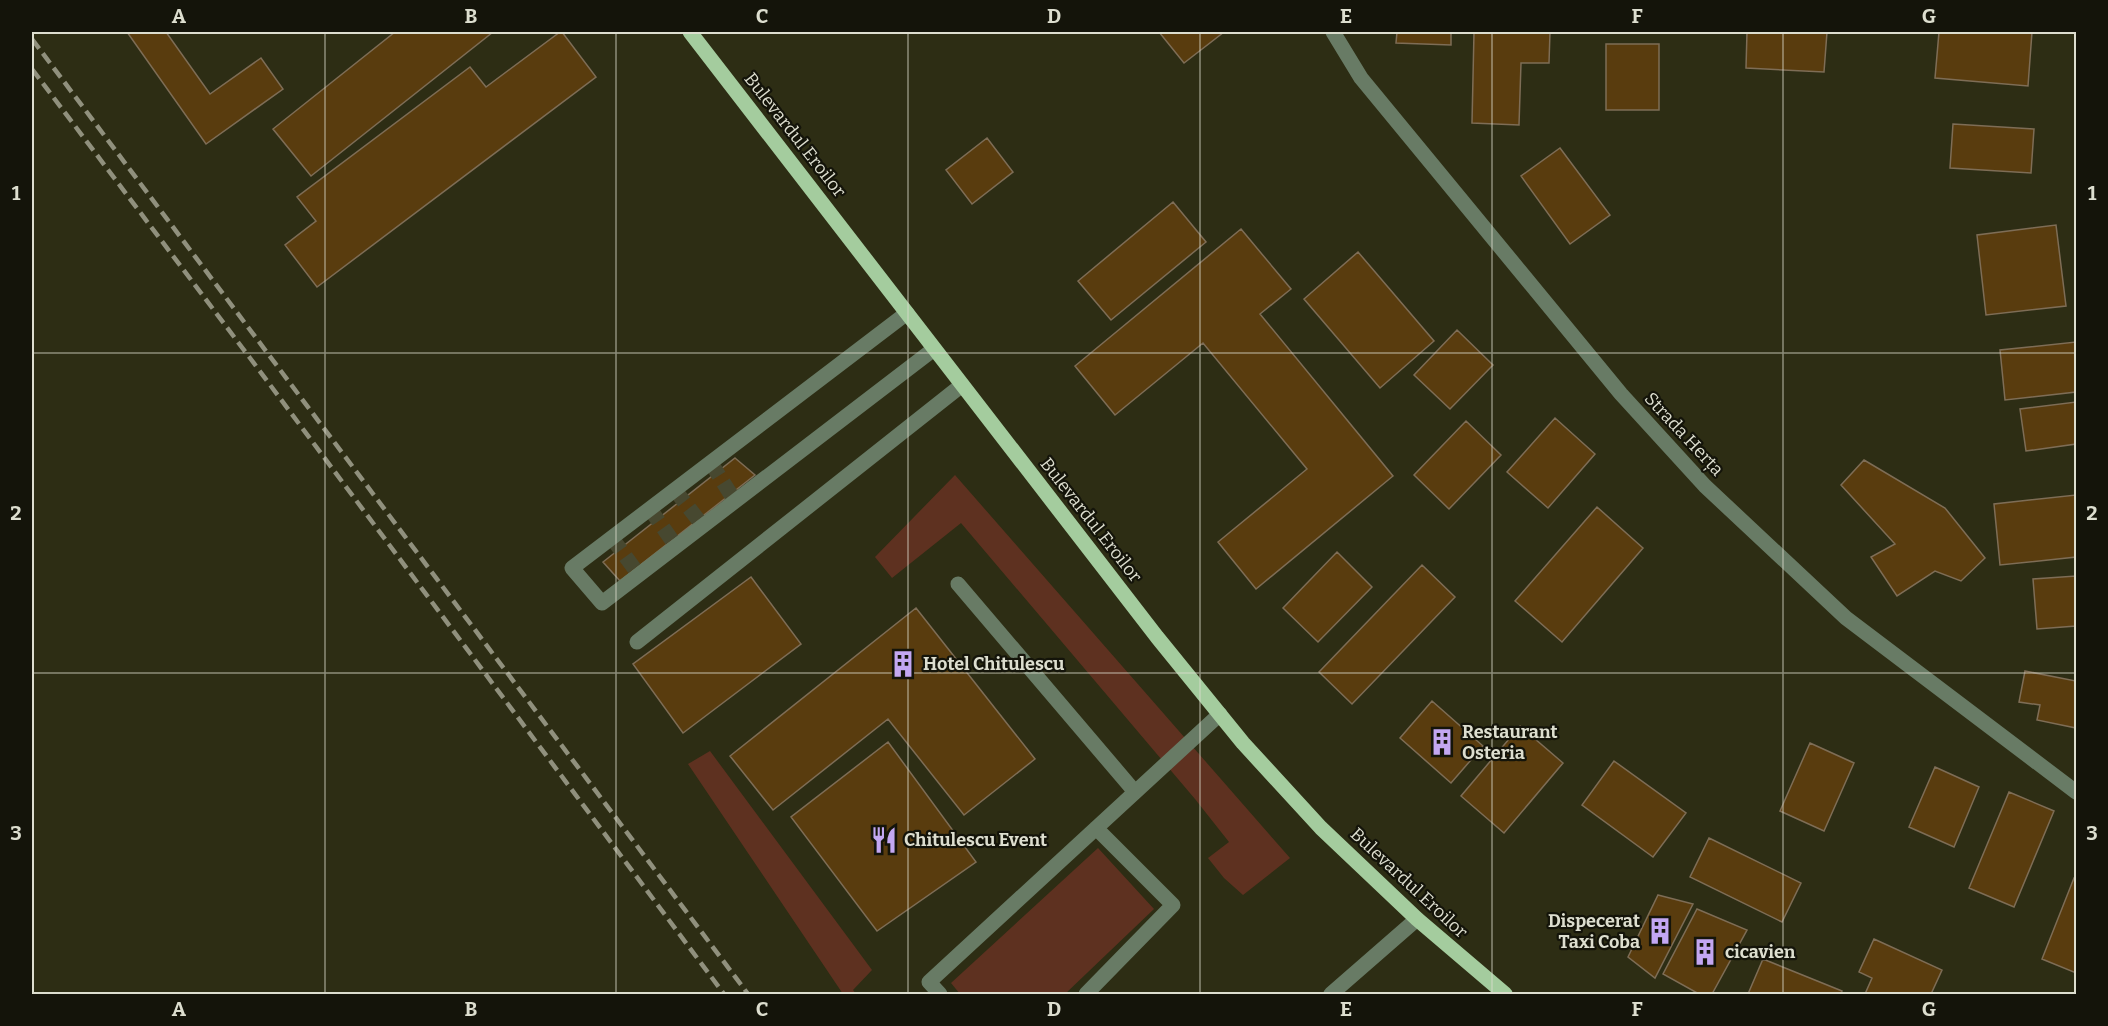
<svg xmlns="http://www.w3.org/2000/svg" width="2108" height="1026" font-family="Bitter,serif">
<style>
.green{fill:#5e3120}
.building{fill:#593c0e;stroke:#7e6d56;stroke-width:1.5}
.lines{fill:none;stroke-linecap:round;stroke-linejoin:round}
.minor-tunnel{stroke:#474830;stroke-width:15;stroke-dasharray:15 8;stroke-linecap:butt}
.minor{stroke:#687b65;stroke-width:15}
.major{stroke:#a4cc9e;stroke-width:15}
.rail{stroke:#90907d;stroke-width:4.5;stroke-dasharray:12 6;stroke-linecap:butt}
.grid{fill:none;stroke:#dddecf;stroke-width:1.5;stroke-opacity:0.55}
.labels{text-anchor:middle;stroke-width:4.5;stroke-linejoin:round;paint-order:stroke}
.street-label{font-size:18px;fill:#dddecf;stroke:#14140a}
.poi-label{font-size:18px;font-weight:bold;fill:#dddecf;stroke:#14140a;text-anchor:start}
.neatline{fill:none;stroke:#dddecf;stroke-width:2}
.grid-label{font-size:20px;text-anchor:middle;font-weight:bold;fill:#dddecf}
</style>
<rect width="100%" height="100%" fill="#2d2d14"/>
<path class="green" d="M955,475L1290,858L1243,895L1224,878L1208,858L1229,842L1195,799L961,523L892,578L875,557Z
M710,751L872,970L853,990L856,994H843L688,764Z
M1098,848L1154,909L1065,994H960L951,983Z"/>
<path class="building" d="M127,32H166L210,94L261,58L283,89L206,144Z
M395,32H493L311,176L273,129Z
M560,32H562L596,77L317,287L285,245L316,221L297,197L470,67L486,87Z
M1159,32H1224L1184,63Z
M1397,32H1451V45L1396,43Z
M1474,32H1550L1549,63H1521L1519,125L1472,123Z
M1747,32H1827L1824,72L1746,68Z
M1939,32H2032L2028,86L1935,78Z
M1606,44H1659V110H1606Z
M1953,124L2034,129L2031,173L1950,168Z
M987,138L1013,172L972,204L946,170Z
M1560,148L1610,215L1570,244L1521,176Z
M1173,202L1206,242L1111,320L1078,281Z
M2056,225L2066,306L1986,315L1977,235Z
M1241,229L1291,289L1260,314L1393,476L1256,589L1218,542L1307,469L1203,343L1115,415L1075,366Z
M1358,252L1434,341L1380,388L1304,299Z
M1457,330L1493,365L1450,409L1414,375Z
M2076,342V392L2005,400L2000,350Z
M2076,402V444L2026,451L2020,409Z
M1555,418L1595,454L1548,508L1507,472Z
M1466,421L1501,455L1449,509L1414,475Z
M735,458L755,475L620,581L603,562Z
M1864,460L1945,508L1985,558L1961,581L1935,571L1897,596L1871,557L1895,544L1841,485Z
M2076,495V557L2000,565L1994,504Z
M1597,507L1643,548L1562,642L1515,601Z
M1337,552L1372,587L1318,642L1283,608Z
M1422,565L1455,597L1352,704L1319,672Z
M2076,576V626L2037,629L2033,579Z
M751,577L801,644L683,733L633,664Z
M916,608L1035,759L964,815L888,719L773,810L730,756Z
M2025,671L2076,681V728L2037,720L2040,705L2019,702Z
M1432,701L1483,746L1451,783L1400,738Z
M1520,726L1563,763L1504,833L1461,796Z
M888,742L976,862L877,931L791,817Z
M1810,743L1854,763L1824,831L1780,811Z
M1614,761L1686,813L1653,857L1582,805Z
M1935,767L1979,787L1954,847L1909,827Z
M2009,792L2054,811L2014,907L1969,888Z
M1709,838L1801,883L1782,922L1690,877Z
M2074,878L2076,879V973L2042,959Z
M1658,895L1693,904L1655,978L1628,957Z
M1697,909L1747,930L1712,994H1699L1663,974Z
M1874,939L1942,970L1931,994H1865L1872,978L1859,972Z
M1763,959L1842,991L1841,994H1748Z"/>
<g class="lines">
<path class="minor-tunnel" d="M711,463L735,501
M675,490L703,526
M650,509L676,546
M612,538L639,575"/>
<path class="minor" d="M1333,32L1361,78L1431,163L1621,394L1705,486L1846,618L2076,792
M907,313L572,568L602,603L934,349
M958,584L1135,792
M637,642L962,385
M940,994L929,982L1220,714
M1086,994L1173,905L1096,828
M1331,994L1417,919"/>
<path class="major" d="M690,32L1157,637L1243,743L1321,828L1417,919L1505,994"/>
<path class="rail" d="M32,39L748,994
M32,69L250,358L724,994"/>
</g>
<path class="grid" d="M325,32V994M616,32V994M908,32V994M1200,32V994M1492,32V994M1783,32V994M32,353H2076M32,673H2076"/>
<defs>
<symbol id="building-bare" viewBox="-9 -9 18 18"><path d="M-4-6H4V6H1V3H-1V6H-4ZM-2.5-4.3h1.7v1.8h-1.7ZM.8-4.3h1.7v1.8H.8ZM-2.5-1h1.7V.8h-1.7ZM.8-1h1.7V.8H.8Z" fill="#c3a7f2" stroke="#14140a" stroke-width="2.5" paint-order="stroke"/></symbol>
<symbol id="restaurant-bare" viewBox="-9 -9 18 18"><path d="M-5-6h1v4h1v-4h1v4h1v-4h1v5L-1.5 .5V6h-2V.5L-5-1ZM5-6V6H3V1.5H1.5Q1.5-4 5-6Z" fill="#c3a7f2" stroke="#14140a" stroke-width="2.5" paint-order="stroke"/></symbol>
</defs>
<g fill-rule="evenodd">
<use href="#building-bare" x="884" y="645" width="38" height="38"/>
<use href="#building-bare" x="1423" y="723" width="38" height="38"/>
<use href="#restaurant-bare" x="865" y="821" width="38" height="38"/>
<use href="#building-bare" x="1641" y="912" width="38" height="38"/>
<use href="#building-bare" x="1686" y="933" width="38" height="38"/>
</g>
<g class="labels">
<g class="street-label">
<text transform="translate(795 135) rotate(52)" y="6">Bulevardul Eroilor</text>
<text transform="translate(1684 434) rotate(47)" y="6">Strada Herța</text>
<text transform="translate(1091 520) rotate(52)" y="6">Bulevardul Eroilor</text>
<text transform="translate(1409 883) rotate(43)" y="6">Bulevardul Eroilor</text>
</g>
<g class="poi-label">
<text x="923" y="670">Hotel Chitulescu</text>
<text x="1462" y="738">Restaurant<tspan x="1462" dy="21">Osteria</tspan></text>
<text x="904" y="846">Chitulescu Event</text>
<text x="1640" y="927" text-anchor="end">Dispecerat<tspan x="1640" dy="21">Taxi Coba</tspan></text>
<text x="1725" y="958">cicavien</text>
</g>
</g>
<rect width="2108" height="1026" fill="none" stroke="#14140a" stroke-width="66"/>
<rect x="33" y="33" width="2042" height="960" class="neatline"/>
<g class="grid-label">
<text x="179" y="23">A</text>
<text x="471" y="23">B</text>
<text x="762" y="23">C</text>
<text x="1054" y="23">D</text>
<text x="1346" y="23">E</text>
<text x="1637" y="23">F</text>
<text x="1929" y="23">G</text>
<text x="16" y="200">1</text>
<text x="2092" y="200">1</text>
<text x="16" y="520">2</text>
<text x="2092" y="520">2</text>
<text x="16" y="840">3</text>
<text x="2092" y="840">3</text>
<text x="179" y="1016">A</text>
<text x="471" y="1016">B</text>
<text x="762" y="1016">C</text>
<text x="1054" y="1016">D</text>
<text x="1346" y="1016">E</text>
<text x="1637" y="1016">F</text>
<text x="1929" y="1016">G</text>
</g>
</svg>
